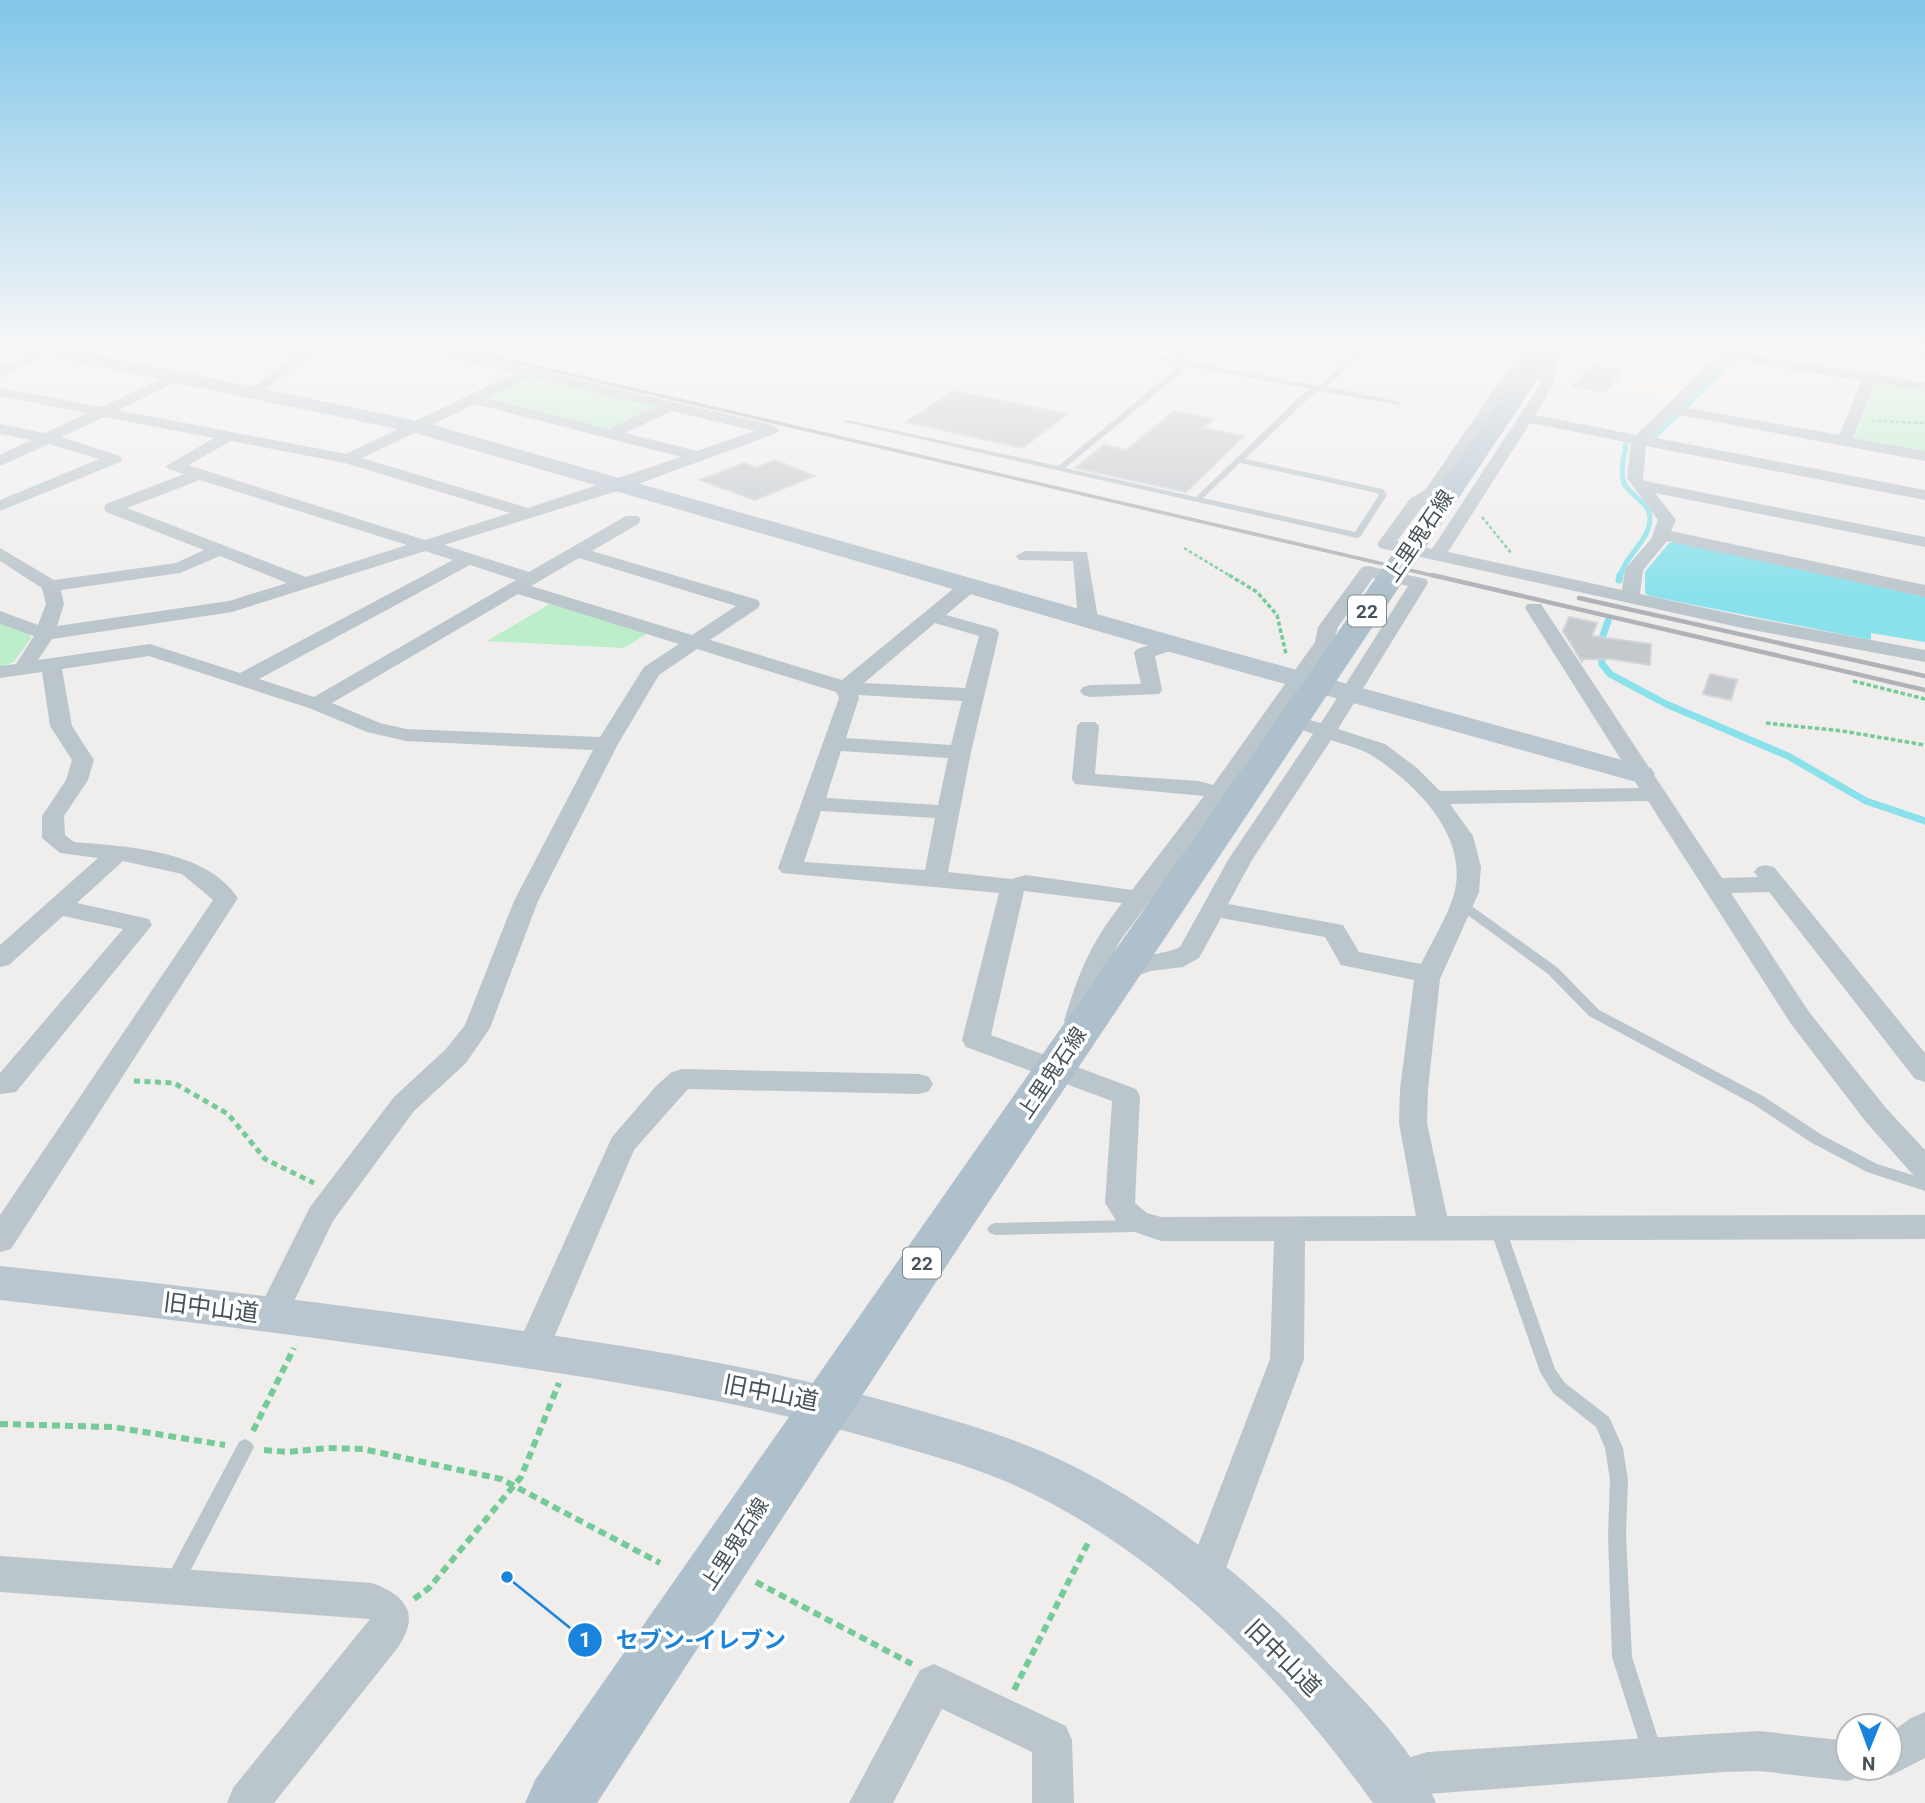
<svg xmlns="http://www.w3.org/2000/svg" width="1925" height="1803" font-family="Roboto,'Noto Sans JP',sans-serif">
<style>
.commercial{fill:#fbf3e6}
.green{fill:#bbeec9}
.water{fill:#88e1eb}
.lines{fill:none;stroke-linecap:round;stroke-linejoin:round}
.stream-far1{stroke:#88e1eb;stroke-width:5}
.stream{stroke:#88e1eb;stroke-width:7}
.building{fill:#c4c9cd;stroke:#d1d4d9;stroke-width:2}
.path-far3{stroke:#74cb97;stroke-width:2.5;stroke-dasharray:3.5 2.5;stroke-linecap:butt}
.path-far2{stroke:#74cb97;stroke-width:3.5;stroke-dasharray:4.5 2.5;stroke-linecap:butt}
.path-far1{stroke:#74cb97;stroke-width:5;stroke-dasharray:6 4.5;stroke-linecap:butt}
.path{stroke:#74cb97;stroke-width:6;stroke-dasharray:8 5;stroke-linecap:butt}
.lane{fill:#bbc6cc;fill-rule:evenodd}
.street{fill:#bbc6cc;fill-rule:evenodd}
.secondary{fill:#b9c6cf;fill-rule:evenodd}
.primary{fill:#adc0cc;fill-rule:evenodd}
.rail-far1{stroke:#afb3b8;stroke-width:3.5}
.rail{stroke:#afb3b8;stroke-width:4.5}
.labels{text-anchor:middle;stroke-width:7;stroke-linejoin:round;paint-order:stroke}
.shield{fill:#fff;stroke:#7e878c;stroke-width:2}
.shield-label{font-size:19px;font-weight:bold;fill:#46535a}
.street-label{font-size:21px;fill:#46535a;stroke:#fff}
.near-street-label{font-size:24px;fill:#46535a;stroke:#fff}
.leader{fill:none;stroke:#1a84dd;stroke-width:2.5}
.callout-dot{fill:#1a84dd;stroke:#fff;stroke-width:2.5}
.mark-label{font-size:21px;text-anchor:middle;font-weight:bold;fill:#fff}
.callout-label{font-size:23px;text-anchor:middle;font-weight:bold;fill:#1a84dd;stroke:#fff;stroke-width:7;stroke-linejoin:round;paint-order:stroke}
</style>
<rect width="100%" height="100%" fill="#f0eded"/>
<path class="commercial" d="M1627,371L1690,382L1672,399L1614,389Z"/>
<path class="green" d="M525,377H535L656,405L658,409L607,430L491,398L489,395Z
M1876,383L1925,390V453L1854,438Z
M550,604L648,633L624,648L487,641Z
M0,622L29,633L31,638L14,662L0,667Z"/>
<path class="water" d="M1676,542L1925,597V642L1871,633V640L1650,596L1645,593V572L1669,543Z"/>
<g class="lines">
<path class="stream-far1" d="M1742,352L1748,346
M1685,407L1734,359
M1654,437L1677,415
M1620,577C1625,555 1650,541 1650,518C1650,502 1630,497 1624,483C1620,471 1624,456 1626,444"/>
<path class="stream" d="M1619,580L1620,575
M1608,621L1601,641L1602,664L1610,674L1666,704L1788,756L1866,801L1925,821"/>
</g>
<path class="building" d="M1591,365L1623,371L1605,392L1572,386Z
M954,391L1067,414L1023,448L906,422Z
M1174,411L1214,419L1203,428L1244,436L1186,492L1075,468L1104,445L1127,450Z
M775,460L814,476L755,500L700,480L744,463L756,468Z
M1569,617L1597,623L1592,636L1651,644L1650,665L1612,659H1583L1582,662L1563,631Z
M1710,674L1737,680L1731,700L1703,694Z"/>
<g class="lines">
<path class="path-far3" d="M1872,421L1925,423
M1482,517L1512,554
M1184,548L1232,577"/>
<path class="path-far2" d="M1229,575L1257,592L1277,615L1286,654
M1853,681L1925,699
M1766,723L1842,731L1925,745"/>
<path class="path-far1" d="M134,1081L174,1083L228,1114L265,1159L314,1183"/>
<path class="path" d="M0,1424L113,1427L225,1445
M253,1431L294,1348
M264,1450L287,1452L328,1448L363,1449L501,1479L660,1563
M756,1582L912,1664
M414,1599L429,1588L521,1477L559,1383
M1014,1690L1089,1541"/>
<path class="lane" d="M1093,346H1108L1173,358L1188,346H1196L1180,360L1318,386L1324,382L1362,346H1369L1326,387L1396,401H1399V405L1320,391L1311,396L1245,459L1383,489L1387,495L1360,537L1357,538L844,422L848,420L1058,466L1182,364ZM1189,366L1312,389L1305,392L1196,497L1065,468ZM1240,463L1377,493L1379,495L1355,532L1203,498Z
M1462,901L1466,902L1558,968L1599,1010L1763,1096L1822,1135L1877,1164L1925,1179V1191L1867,1172L1812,1143L1753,1104L1589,1016L1548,974L1458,908L1456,905L1458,902Z
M1134,1220L1139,1222L1142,1226L1139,1230L1134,1232L995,1235L990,1233L987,1229L990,1225L995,1223Z
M1498,1223L1503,1225L1506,1229L1555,1369L1565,1383L1609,1417L1623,1448L1628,1480L1626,1535L1632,1657L1662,1751L1659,1758L1652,1761L1645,1758L1642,1751L1612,1657L1608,1535L1610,1480L1605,1448L1596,1427L1553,1393L1540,1372L1490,1229L1493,1225Z
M245,1439L251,1442L254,1447L181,1589L174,1592L167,1589L165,1583L167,1577L239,1442Z"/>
<path class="street" d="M46,346H65L0,377V368Z
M255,346H280L302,351L309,346H325L255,396L248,392L250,389L293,358Z
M410,346H435L772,425L780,430L777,433L627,488L444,545L529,572L626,516H638L641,520L638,524L592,551L758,600L760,604L758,608L710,640L842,680L964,580H978L980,584L978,588L946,615L996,629L999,633L971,752L948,872L1011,879L1026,875L1132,890L1204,796L1075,784L1072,779L1077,726L1081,722H1095L1099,726L1095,774L1199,781L1213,785L1315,642L1318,627L1362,567L1368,566L1426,579L1428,583L1338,729L1385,744L1417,768L1440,791L1639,788L1525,608L1527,604H1541L1722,878L1758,877L1754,872L1758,867L1766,865L1774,867L1925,1053V1082L1915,1079L1769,892L1731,893L1809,1012L1886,1108L1925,1150V1180L1915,1177L1866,1122L1791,1024L1648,801L1450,804L1473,836L1481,867L1479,892L1440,979L1428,1089L1427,1123L1447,1216L1925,1215V1239L1305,1241L1304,1359L1216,1595L1203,1600L1190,1595L1184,1582L1270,1359L1274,1241H1161L1120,1227L1105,1203L1112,1101L966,1047L962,1040L999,893L782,873L778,868L839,698L836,692L697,649L659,675L618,744L538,901L490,1028L466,1063L414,1111L333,1221L283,1324L272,1328L261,1324L256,1315L310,1207L394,1097L446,1049L465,1025L514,901L593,750L406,741L367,732L309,708L149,656L62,669L72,726L94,760L88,780L64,816L65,835L74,842C127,847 205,849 238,898L11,1249L0,1252V1215L213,900L182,874L123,861L77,903L149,919L152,925L16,1092L0,1094V1073L123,929L63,916L9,965L0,967V945L98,858L60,853L42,838V816L66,780L72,760L50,726L42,672L0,678V666L16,664L34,636L0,624V611L38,625L46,604L42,588L0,561V548L54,580L176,563L204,550L106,512L104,508L106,504L184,474L168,469L166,466L214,438L104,417L61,437L120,456L122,459L120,462L0,511V500L99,459L49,444L0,466V455L31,440L0,434V424L45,433L87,413L0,396V388L101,407L177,372L184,376L182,379L118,410L346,454L515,373L412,349ZM530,377L656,407L609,429L487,398ZM475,404L681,457L528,508L362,458ZM672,411L755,431L697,451L625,433ZM231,441L345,463L510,513L425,540L188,465ZM200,480L407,545L306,577L127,508ZM425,551L453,560L240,673L150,644L38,660L52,639L232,612ZM220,556L287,583L229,601L57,626L64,604L61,590L180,573ZM579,558L736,606L692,635L531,586ZM470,565L516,580L314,697L259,679ZM1373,578L1408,586L1321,723L1309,720L1302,722L1298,726L1302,730L1313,734L1228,860L1180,947C1161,957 1120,954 1108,973L1112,979L1121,981L1151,971L1183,967L1199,958L1221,918L1325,937L1341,965L1414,980L1400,1089L1399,1123L1416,1216L1161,1217L1147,1213L1135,1203L1140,1096L1136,1089L991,1035L1024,891L1122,903C1089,946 1080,970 1064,1021L1068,1027L1077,1030L1086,1027L1108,964L1120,941L1226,798L1332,646L1338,627ZM518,594L679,644L644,667L600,737L406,729L380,723L332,703ZM935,623L979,636L965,688L864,683ZM858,695L962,701L951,745L846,738L859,698ZM1331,740C1344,745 1360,748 1371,755C1415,783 1467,834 1455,890C1450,913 1431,943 1421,964L1359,952L1343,925L1228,904L1252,860ZM841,751L948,758L938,805L826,798ZM821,811L935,818L925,870L804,862Z
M1532,346H1559L1563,352L1552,374L1555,383L1535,415L1636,435L1728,346H1743L1738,352L1925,383V391L1875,383L1853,438L1925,451V461L1674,414L1651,437L1925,490V500L1646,446L1643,478L1645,481L1925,537V547L1655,493L1676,520L1671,531L1925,585V597L1667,541L1643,570L1640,594L1747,617L1925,650V662L1747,629L1380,548L1377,544L1380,540L1410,499L1425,490L1512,364ZM1548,350L1549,352L1538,374L1541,383L1432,549L1397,541L1422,507L1437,498L1522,370L1537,354ZM1731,359L1862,381L1839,435L1682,407ZM1530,423L1631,443L1627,478L1658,520L1651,539L1625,569L1622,590L1448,552Z
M1025,551L1087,552L1098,619L1095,623L1088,625L1078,619L1073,561L1019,560L1016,556Z
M1172,638L1182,644L1179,648L1155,656L1162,690L1159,694L1090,697L1083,695L1080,691L1083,687L1090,685L1141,684L1134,653L1137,649Z
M682,1069L919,1074L929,1077L933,1084L929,1091L919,1094L688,1089L634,1150L544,1361L532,1365L520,1361L515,1351L612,1137L657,1085L672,1072Z
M0,1556L372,1583C408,1596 421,1616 396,1650L274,1803H227L233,1788L370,1619L0,1592Z
M934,1664L1066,1726L1072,1740L1074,1803H1032V1752L942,1709L893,1803H849L920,1670Z
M1925,1712V1758L1890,1776L1876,1770L1875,1768H1890V1733L1911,1718Z
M1759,1731L1848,1741V1768H1866L1862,1775L1848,1781L1759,1771L1724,1772L1427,1794L1394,1803L1379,1797L1373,1782L1379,1767L1427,1752Z"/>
<path class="secondary" d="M19,346H56L423,422L1181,638L1651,768L1655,774L1651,780L1640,783L1629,780L1163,650L412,432L28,352Z
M1876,346L1925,347V359L1878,350Z
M0,1266C197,1287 393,1310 589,1341C698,1357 805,1378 911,1408C967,1424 1025,1441 1077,1468C1172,1517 1257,1586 1329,1664C1368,1705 1415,1751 1436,1803H1373C1286,1682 1173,1565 1039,1497C993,1473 944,1459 895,1445C795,1415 693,1395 590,1378C394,1347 197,1322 0,1300Z"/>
<path class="primary" d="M1538,346H1560L962,1242L597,1803H525L535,1780Z"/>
<path class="rail-far1" d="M447,346L1439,577"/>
<path class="rail" d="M1432,575L1925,690
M1579,598L1925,676"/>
</g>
<linearGradient id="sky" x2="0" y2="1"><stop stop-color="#81c6e9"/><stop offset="0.58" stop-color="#f8f7f7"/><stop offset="1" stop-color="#f8f7f7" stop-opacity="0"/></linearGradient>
<rect width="1925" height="599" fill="url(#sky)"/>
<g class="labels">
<g class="shield">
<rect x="1348" y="595.5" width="38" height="31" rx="5"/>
<rect x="903" y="1247.5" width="38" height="31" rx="5"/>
</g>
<g class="shield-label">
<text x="1367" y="618">22</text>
<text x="922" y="1270">22</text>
</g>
<g class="street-label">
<text transform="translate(1419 536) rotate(-56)" y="7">上里鬼石線</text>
<text transform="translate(1052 1073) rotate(-56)" y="7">上里鬼石線</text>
<text transform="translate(735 1544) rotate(-57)" y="7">上里鬼石線</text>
</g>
<g class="near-street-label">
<text transform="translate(211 1308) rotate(7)" y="8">旧中山道</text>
<text transform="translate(771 1393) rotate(11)" y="8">旧中山道</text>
<text transform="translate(1283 1658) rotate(45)" y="8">旧中山道</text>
</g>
</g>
<path class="leader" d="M507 1577L585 1640"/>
<g class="callout-dot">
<circle cx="507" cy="1577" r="7"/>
<circle cx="585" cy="1640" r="18"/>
</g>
<g class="mark-label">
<text x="585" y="1647">1</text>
</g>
<g class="callout-label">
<text x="701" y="1648">セブン-イレブン</text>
</g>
<g transform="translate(1869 1747) rotate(181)"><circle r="33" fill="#ffffff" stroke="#b5babd" stroke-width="2"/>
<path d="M0-5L12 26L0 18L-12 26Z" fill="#1a84dd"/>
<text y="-10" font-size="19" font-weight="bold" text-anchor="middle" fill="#46535a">N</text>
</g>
</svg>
